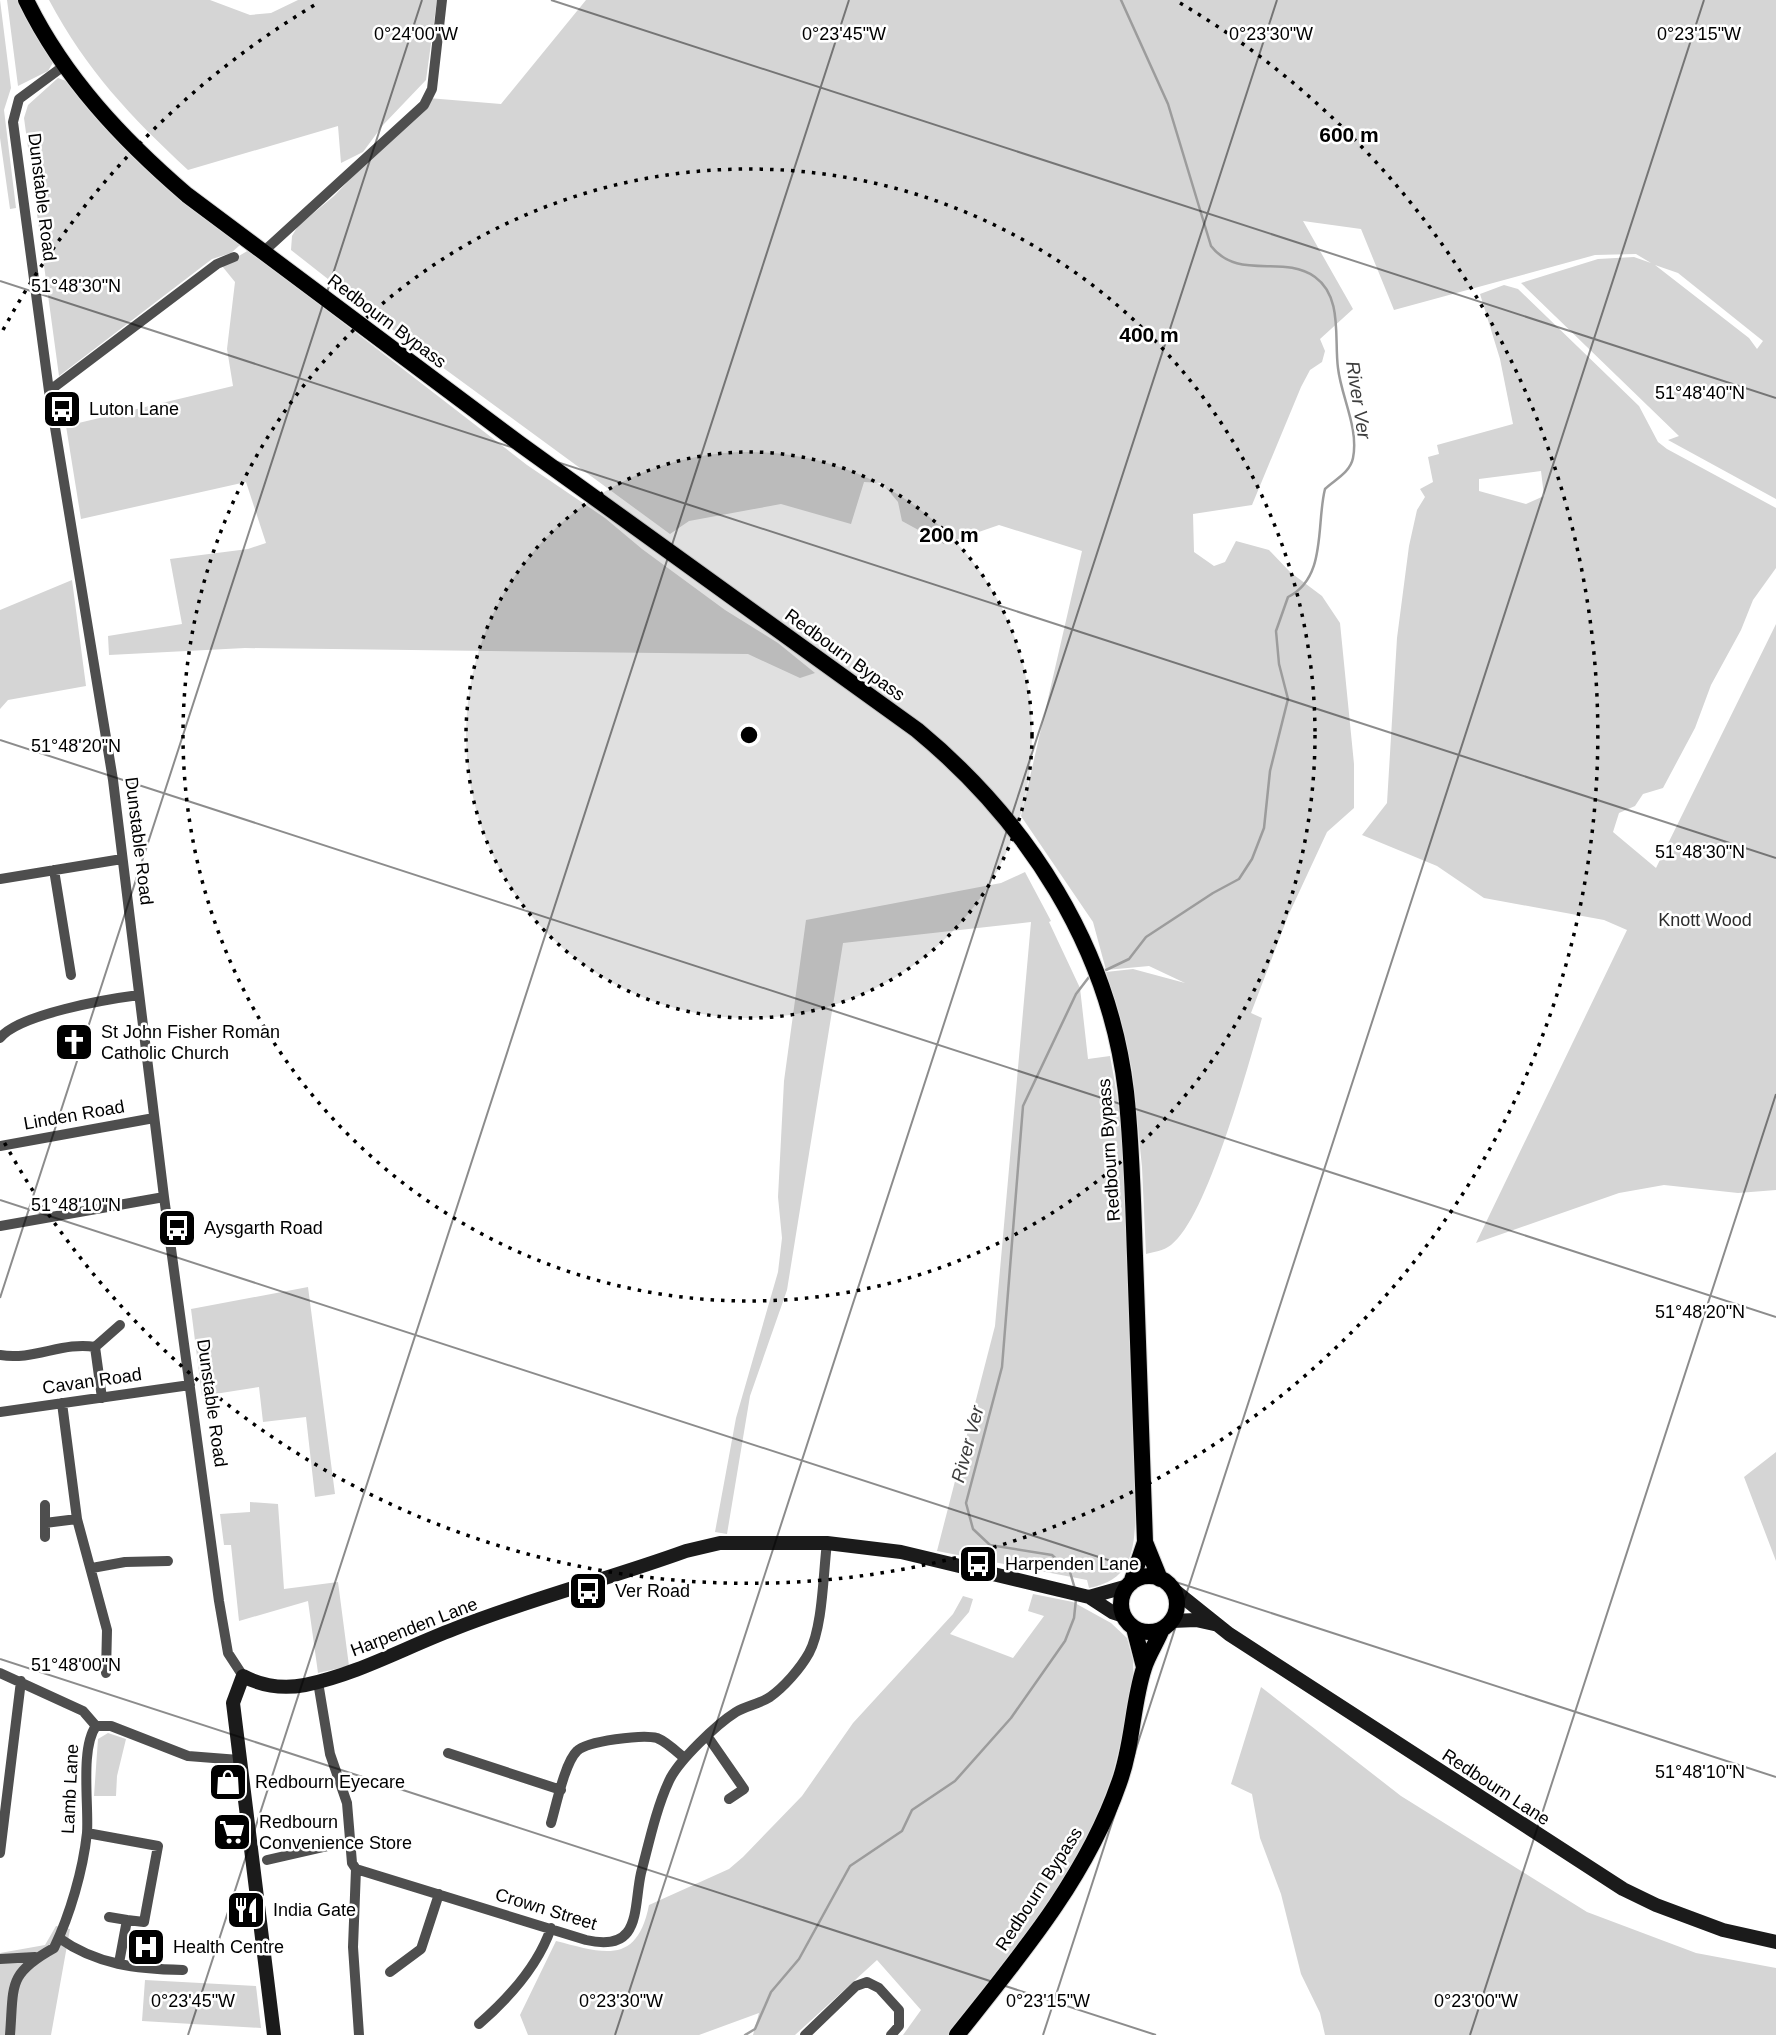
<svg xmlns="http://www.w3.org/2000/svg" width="1776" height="2035" font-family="Arial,sans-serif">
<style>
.green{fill:#d5d5d5;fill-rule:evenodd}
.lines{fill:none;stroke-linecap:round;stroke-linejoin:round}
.stream{stroke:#9c9c9c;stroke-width:2.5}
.primary-casing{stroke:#dbdbdb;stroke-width:18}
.street{stroke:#4e4e4e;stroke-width:10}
.secondary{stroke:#1b1b1b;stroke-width:14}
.primary{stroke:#000;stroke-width:16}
.ticks{fill:none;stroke:#000;stroke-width:2;stroke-opacity:0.45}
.ring{fill:none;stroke:#000;stroke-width:3.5;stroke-dasharray:3.5 7}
.labels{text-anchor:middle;stroke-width:5;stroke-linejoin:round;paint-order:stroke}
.street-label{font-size:18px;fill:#000;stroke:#fff}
.poi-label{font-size:18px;fill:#000;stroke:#fff;text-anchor:start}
.park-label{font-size:18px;fill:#2c2c2c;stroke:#fff}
.water-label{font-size:19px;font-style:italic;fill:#3d3d3d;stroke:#fff}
.ticks-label{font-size:18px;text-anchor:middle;fill:#000;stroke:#fff;stroke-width:5;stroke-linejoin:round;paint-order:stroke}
.centre{fill:#000;stroke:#fff;stroke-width:3.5}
.ring-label{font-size:21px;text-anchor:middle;font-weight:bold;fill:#000;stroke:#fff;stroke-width:5;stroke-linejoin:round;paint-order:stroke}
</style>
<rect width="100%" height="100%" fill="#fff"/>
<path class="green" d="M0,0L11,88L4,110L16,208L10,209L0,138Z
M7,0H19L54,61L48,71L18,86Z
M49,0H210L250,15L271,13L298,0H437L426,80L383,125L363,152L341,163L338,126L188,170C130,116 87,71 49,0Z
M586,0H1776V499L1668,440L1679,436L1521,283L1598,259L1634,257L1651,263L1636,254L1595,255L1394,310L1361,229L1303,221L1353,309L1320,339L1325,351L1322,362L1310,370L1301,387L1252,505L1193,514L1194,552L1214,566L1225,562L1236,541L1269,550L1290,572L1322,596L1340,623L1354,764V808L1327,832L1288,916L1251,1013L1262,1018C1248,1066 1207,1218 1171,1245C1163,1251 1154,1252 1146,1254L1142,1167L1132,1069L1106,972L1133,969L1185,983L1149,966L1106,970L1093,922L1021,816L1082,551L999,525L944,544L902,521L898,502L882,483L864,482L851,524L781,504L689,521L670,534L412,345L291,250L292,236L298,226L334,196L428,98L501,104ZM1655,265L1678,273L1763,341L1757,349L1749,338Z
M58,78L69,82C119,148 176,194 240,245L231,253L212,259L59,376L24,118L28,105Z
M249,250L527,465L605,518L642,549L725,610L778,643L815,673L800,678L748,654L245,648L109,655L108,636L182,624L170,559L248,549L266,543L246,482L81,519L66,426L233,386L227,349L235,282L222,266Z
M1504,285L1518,289L1639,406L1658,442L1667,449L1776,508V568L1753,600L1741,630L1711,685L1695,728L1663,788L1643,794L1635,806L1619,813L1613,832L1656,868L1776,624V1190L1738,1193L1664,1185L1619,1193L1476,1243L1627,930L1604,920L1484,898L1437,866L1362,835L1387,803L1397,638L1409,546L1417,510L1425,497L1420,489L1433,482L1428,457L1439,454L1437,445L1513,424L1500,359L1480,294ZM1541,471L1544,496L1526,504L1479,491V479Z
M72,580L86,686L8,700L0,709V610Z
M1025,872L1051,921L1049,922L1080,988L1088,1059L1110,1056C1139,1202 1131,1356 1136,1505C1134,1545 1136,1579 1089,1588L1087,1580L937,1551L995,1326L1031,922L843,943L787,1290L750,1396L727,1534L715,1532L736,1418L778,1272L782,1238L778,1197L784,1081L806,920L1001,883Z
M308,1287L335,1494L315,1497L306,1417L263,1422L259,1387L202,1396L191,1309Z
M1776,1452V1561L1744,1477Z
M250,1502L278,1504L284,1589L338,1582L349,1666L318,1673L308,1601L239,1621L231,1545H224L220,1514L250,1512Z
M1033,1594L1073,1602L1111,1623L1127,1638L1133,1660L1134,1690L1112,1777L1089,1837L1032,1929L949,2035H903L921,2010L877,1960L795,2035H753L759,2013L699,2035H528L520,2015L556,1941C603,1953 637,1966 649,1905L729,1869L743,1857L802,1796L853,1723L953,1614L963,1596L973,1599L969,1612L950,1634L1013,1658L1044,1616L1028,1611Z
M1261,1687L1401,1796L1587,1912L1696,1953L1776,1968V2035H1325L1320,2013L1301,1974L1281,1894L1260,1838L1252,1794L1231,1784Z
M108,1733L126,1739L117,1776L116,1796H94L98,1739Z
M56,1926L70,1929L51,2035H0V1953L45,1945Z
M145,1980L256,1986L261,2028L142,2021Z"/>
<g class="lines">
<path class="stream" d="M1106,970L1129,959L1146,937L1213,893L1239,879L1252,859L1264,828L1270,771L1288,699L1279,664L1276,631L1288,597C1327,578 1316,524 1325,489C1334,480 1350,473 1353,458C1359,428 1341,396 1338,368C1334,339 1343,297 1315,277C1283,254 1238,281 1211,246L1168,104L1121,0
M1075,1589L1070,1572L1052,1555L990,1545L973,1529L966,1503L1002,1367L1023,1106L1076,994L1089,977
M745,2035L755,2029L771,1992L799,1959L850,1866L902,1831L912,1810L955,1781L1011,1718L1065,1641L1074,1618L1076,1599"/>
<defs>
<path id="primary" d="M26,0C64,78 123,140 187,195L520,444L917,730C1028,822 1109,947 1126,1092C1132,1146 1133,1202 1135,1256C1139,1352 1142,1447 1145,1542L1160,1579
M1121 1604a28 28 0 1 1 56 0a28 28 0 1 1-56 0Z
M1131,1583L1145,1542
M1134,1628L1144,1667
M957,2035C1019,1957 1086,1878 1119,1783C1133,1745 1132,1705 1144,1668C1148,1655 1157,1642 1162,1629"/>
</defs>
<use href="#primary" class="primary-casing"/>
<path class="street" d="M65,65L19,99L13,122L49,391L113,780L164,1197L219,1601L228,1653L243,1676
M262,253L424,105L432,89L442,0
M49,391L217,264L234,257
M54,870L71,975
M0,879L122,859
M0,1038C19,1014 108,999 139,995
M0,1146L154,1118
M0,1226L164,1197
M95,1347L120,1325
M0,1355C33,1361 64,1341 95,1347L102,1398
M62,1403L77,1519L107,1630L106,1673
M0,1412L190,1385
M45,1505V1537
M45,1523L77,1519
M92,1568L125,1562L168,1561
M0,1673L83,1711L96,1726
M318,1682L330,1754L347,1803L352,1863L356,1869L353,1947L359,2035
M708,1737L744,1789L729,1799
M448,1753L561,1790
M551,1823C556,1806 565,1762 577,1751C587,1741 643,1734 657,1738C667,1742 676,1751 684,1758
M87,1833L158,1846L144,1922L127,1920L119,1963
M0,1853L21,1681
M267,1860L350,1841
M356,1869L586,1940C642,1953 633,1909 641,1873C649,1843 656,1809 669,1781C678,1761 717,1724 736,1712C746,1706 759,1704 770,1697C784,1687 800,1669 809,1653C823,1627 823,1574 827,1543
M109,1917L127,1920
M59,1938C97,1965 137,1969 183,1970
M0,1959L35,1957
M390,1972L421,1949L439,1894
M479,2024C509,1998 538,1966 551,1928
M10,2035C14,1985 7,1974 54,1948C70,1915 83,1870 87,1833C89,1806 80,1748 96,1726H111L188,1756L239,1760
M805,2035L856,1986L867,1982L879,1988L899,2010V2026L891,2035"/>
<path class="secondary" d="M1174,1590L1229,1634L1623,1889L1656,1905L1723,1930L1776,1942
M1089,1597L1112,1612L1124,1616
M1172,1621L1196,1620L1214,1624
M274,2035L233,1703L243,1676C262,1686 284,1689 305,1685C358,1674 404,1648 454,1629C529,1599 609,1579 686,1551L720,1543H827L901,1552L1089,1597L1128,1586"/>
<use href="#primary" class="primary"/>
</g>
<path class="ticks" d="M551,0L1776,398M0,281L1776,858M0,740L1776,1317M0,1200L1776,1777M0,1298L422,0M0,1659L1156,2035M188,2035L849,0M615,2035L1277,0M1043,2035L1704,0M1470,2035L1776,1094"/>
<circle cx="749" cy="735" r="283" fill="#000" fill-opacity=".12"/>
<g class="ring">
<circle cx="749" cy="735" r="283"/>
<circle cx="749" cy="735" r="566"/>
<path d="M3 330A849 849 0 0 1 318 3M1180 3A849 849 0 1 1 3 1140"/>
</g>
<defs>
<symbol id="bus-square" viewBox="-11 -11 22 22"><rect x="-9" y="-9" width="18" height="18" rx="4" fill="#000" stroke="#fff"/><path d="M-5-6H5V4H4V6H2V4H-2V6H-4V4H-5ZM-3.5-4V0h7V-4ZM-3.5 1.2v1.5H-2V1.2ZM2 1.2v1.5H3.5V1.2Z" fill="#fff"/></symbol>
<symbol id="church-square" viewBox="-11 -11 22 22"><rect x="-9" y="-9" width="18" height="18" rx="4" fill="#000" stroke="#fff"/><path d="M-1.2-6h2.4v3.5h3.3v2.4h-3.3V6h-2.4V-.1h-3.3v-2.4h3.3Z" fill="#fff"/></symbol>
<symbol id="shop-square" viewBox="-11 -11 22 22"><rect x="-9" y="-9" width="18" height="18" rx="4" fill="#000" stroke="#fff"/><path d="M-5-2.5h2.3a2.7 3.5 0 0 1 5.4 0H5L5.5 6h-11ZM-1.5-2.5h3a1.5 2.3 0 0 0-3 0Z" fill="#fff"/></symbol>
<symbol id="supermarket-square" viewBox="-11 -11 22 22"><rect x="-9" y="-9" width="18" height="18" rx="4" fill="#000" stroke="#fff"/><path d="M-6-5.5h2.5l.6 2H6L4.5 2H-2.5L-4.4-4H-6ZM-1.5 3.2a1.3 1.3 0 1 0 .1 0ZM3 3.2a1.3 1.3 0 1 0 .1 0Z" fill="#fff"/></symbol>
<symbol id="restaurant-square" viewBox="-11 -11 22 22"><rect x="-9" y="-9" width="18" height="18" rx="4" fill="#000" stroke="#fff"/><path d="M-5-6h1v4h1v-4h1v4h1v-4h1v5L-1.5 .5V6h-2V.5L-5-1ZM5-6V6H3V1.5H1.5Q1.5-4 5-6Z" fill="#fff"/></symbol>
<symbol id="hospital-square" viewBox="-11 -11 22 22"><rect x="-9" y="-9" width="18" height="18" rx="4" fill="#000" stroke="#fff"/><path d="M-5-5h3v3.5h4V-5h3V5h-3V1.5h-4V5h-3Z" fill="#fff"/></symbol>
</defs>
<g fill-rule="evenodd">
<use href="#bus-square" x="40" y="387" width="44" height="44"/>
<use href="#church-square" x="52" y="1020" width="44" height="44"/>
<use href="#bus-square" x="155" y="1206" width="44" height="44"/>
<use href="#bus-square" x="956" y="1542" width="44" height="44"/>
<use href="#bus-square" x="566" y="1569" width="44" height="44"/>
<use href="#shop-square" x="206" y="1760" width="44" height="44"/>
<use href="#supermarket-square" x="210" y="1810" width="44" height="44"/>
<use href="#restaurant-square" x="224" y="1888" width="44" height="44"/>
<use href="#hospital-square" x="124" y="1925" width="44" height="44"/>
</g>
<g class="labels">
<g class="street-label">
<text transform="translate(42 197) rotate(83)" y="6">Dunstable Road</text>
<text transform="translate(387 321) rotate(37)" y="6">Redbourn Bypass</text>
<text transform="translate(845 655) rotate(36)" y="6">Redbourn Bypass</text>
<text transform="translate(139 841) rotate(83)" y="6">Dunstable Road</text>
<text transform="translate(74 1115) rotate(-10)" y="6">Linden Road</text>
<text transform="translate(1109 1150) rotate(-94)" y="6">Redbourn Bypass</text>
<text transform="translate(92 1381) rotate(-8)" y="6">Cavan Road</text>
<text transform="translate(212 1403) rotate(82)" y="6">Dunstable Road</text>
<text transform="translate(414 1627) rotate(-21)" y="6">Harpenden Lane</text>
<text transform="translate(1496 1787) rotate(33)" y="6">Redbourn Lane</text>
<text transform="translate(70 1789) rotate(-87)" y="6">Lamb Lane</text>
<text transform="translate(1039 1889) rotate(-57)" y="6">Redbourn Bypass</text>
<text transform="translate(546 1909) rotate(17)" y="6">Crown Street</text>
</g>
<g class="poi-label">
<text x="89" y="415">Luton Lane</text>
<text x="101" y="1038">St John Fisher Roman<tspan x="101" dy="21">Catholic Church</tspan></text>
<text x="204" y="1234">Aysgarth Road</text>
<text x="1005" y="1570">Harpenden Lane</text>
<text x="615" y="1597">Ver Road</text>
<text x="255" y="1788">Redbourn Eyecare</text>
<text x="259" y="1828">Redbourn<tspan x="259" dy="21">Convenience Store</tspan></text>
<text x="273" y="1916">India Gate</text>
<text x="173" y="1953">Health Centre</text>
</g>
<g class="park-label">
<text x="1705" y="926">Knott Wood</text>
</g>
<g class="water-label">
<text transform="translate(1359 400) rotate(81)" y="7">River Ver</text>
<text transform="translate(967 1444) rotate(-75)" y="7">River Ver</text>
</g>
</g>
<g class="ticks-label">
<text x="416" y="40">0°24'00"W</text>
<text x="844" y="40">0°23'45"W</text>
<text x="1271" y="40">0°23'30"W</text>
<text x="1699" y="40">0°23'15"W</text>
<text x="76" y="292">51°48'30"N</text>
<text x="1700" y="399">51°48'40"N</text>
<text x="76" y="752">51°48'20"N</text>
<text x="1700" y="858">51°48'30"N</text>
<text x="76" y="1211">51°48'10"N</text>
<text x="1700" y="1318">51°48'20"N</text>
<text x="76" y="1671">51°48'00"N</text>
<text x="1700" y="1778">51°48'10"N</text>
<text x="193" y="2007">0°23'45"W</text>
<text x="621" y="2007">0°23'30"W</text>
<text x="1048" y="2007">0°23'15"W</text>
<text x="1476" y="2007">0°23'00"W</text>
</g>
<circle cx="749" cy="735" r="10" class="centre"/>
<g class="ring-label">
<text x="1349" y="142">600 m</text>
<text x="1149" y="342">400 m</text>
<text x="949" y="542">200 m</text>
</g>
</svg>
